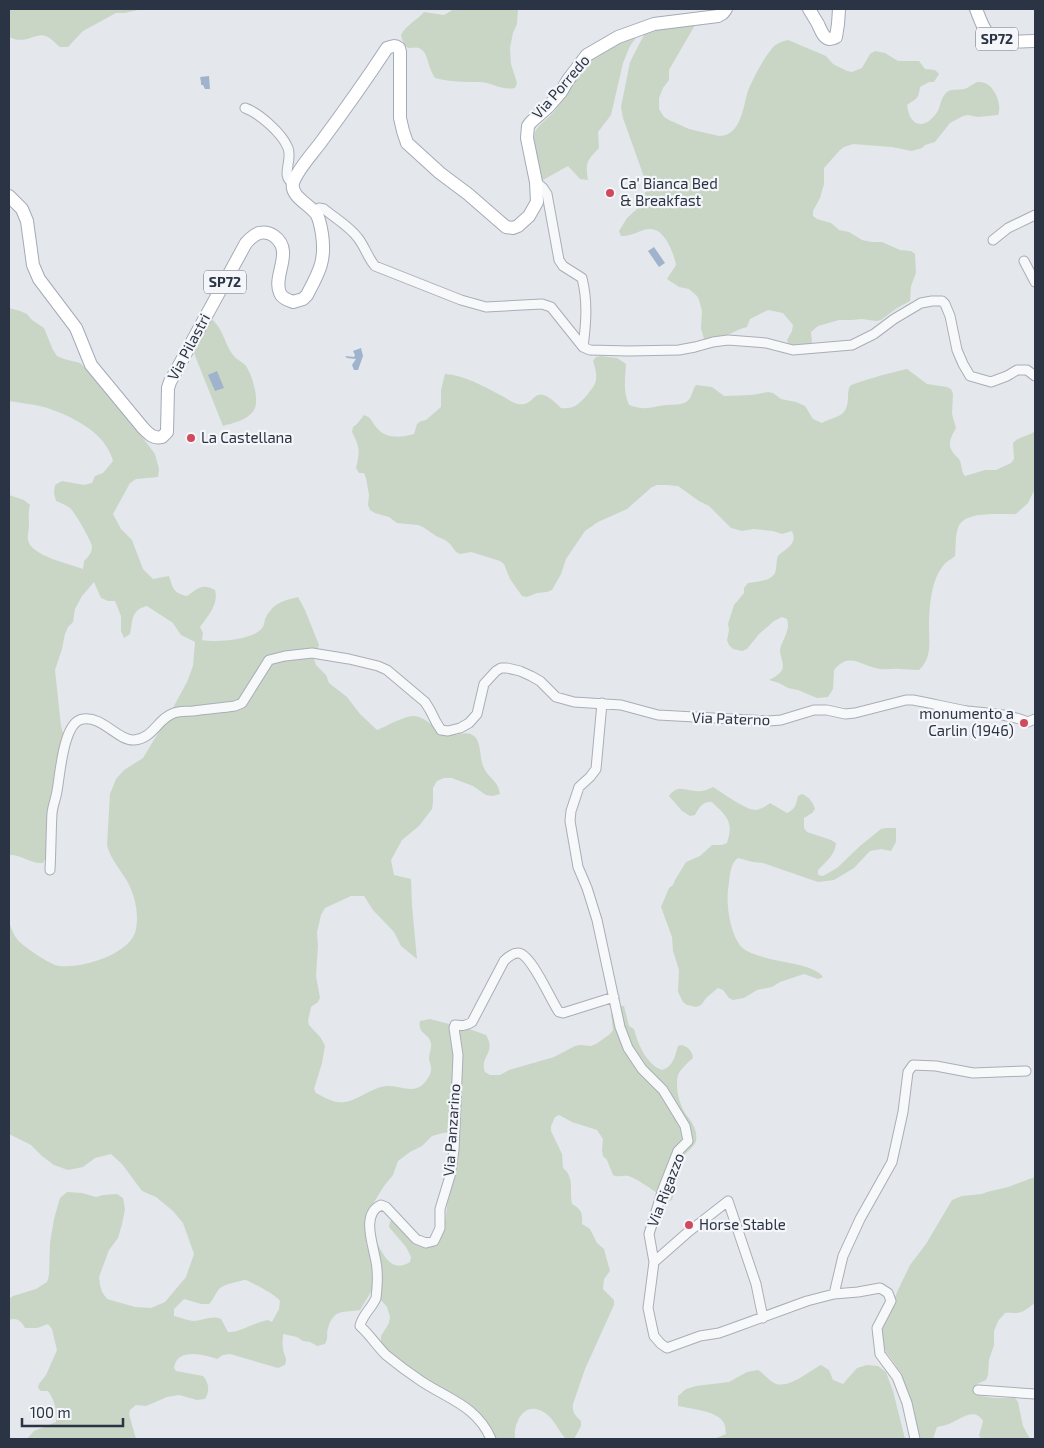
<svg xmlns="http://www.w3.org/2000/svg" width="1044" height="1448" font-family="'Exo 2',sans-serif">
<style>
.green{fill:#c9d6c5;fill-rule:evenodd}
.water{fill:#9fb4cc}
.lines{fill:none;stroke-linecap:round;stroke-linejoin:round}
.street-casing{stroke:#a9aeb7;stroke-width:11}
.primary-casing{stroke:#a3abb8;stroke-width:14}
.street{stroke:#f7f8fa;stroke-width:9}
.primary{stroke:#fff;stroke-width:12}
.poi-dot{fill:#d1495b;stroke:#f4f6f9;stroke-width:2}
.labels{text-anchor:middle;stroke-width:4.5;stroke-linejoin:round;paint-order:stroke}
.shield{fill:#f4f6f9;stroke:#676e7b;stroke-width:1}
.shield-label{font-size:14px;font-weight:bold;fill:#2b3445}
.street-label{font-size:15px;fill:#2b3445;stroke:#f4f6f9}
.poi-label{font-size:15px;fill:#2b3445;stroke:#f4f6f9;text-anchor:start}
</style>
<rect width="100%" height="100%" fill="#e4e7ec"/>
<path class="green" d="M9,9H142L125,13H116L83,31L68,47H60C56,44 52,39 48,37C36,30 27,46 9,37Z
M454,9H518L517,24L513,33L510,48L511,64L517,83L515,88C502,91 491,82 479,82C465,82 449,82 435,78C429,70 428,57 424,52C414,40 407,59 401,35C405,26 417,20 424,12L444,15Z
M695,25L669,70V80L663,88L659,98V109L664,117L669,120L689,129L719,136C740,136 743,109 747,94C750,83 768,49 777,44C780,42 784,41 788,40L826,56L833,64L847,71L852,72L862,68L870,54L875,51L885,53L898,61H919L925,69L935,70L939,74L934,82H929L920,87C918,100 917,98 907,105C909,123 921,132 935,115C942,108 938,100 948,91C953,89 958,90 964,89C969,88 973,83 978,82C993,80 1003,104 998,115L978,117L968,115L963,116L950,123L935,142L925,145L922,148L912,151L892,147L853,144L844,147L840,150L824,168V184L820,198L813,211V216L817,219L831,223L839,230L849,232L862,240L872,242H882L900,250L911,251L915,254L916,273L911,286L910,301L897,308L881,320L876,321L862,319L852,320H839L818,326L811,332L812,342L809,346L799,347L789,345L787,340L792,331L793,325L783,313L768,310L750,319L747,327C730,331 723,342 704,339L701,328L702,311L699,300L697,296L689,289L679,287L667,279L676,265C674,253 664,227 649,229C639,230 631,237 621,236L619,231L627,218L638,208L647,189L644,177L623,118L621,107L630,62L645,33L650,31Z
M640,32L630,46L623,63L611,115L598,132L599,148C587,161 585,162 588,180L580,179L568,166L541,181C540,171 532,139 535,132C539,123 550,118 556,109C568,92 576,71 593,56C601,48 628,38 640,32Z
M9,308L20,311L27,314L32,320L44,328L53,350L57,356L64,359L80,363L102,384L155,454L159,469L158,477L136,479L130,483L113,514L121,529L132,540L143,569L153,579L169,576C173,588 173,593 187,596C198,588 202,583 215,590C219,604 208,616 200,627L203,633L202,640C216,643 254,640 262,628C265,625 264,620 266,617C275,602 282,601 298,597L305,610L319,645L314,659L316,665L326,675L329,683L347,697L360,714L377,730C387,726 404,716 413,716C427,716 438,734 451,735C458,736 466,730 474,736C482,742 479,759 484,768C489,779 498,780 500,794L493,796L486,795L473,786L452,778H444L437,781L433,788V802L432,809L419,826L402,840L391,860L394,875L411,879L412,906L417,959L401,946L394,932L373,910L364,896H351L325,908L321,915L317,932L318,946L316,976L320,998L318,1002L311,1007L308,1021L309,1025L321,1038L325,1046L322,1063L314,1089L316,1093C322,1096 330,1101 337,1102C354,1105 370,1087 387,1086C398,1085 411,1093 421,1086C425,1083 431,1075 431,1070C432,1066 429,1062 429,1059C429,1054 432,1048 431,1043C429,1033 417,1034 420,1021L430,1019L472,1030L486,1035C497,1053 479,1056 485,1072L490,1075H500L509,1070L554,1057L575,1046L580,1045L591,1046L596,1044L610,1034L613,1030L611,1014L618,1006H624L629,1026L634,1029C638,1044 646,1064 662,1070C673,1067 675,1056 678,1046C685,1043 693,1051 693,1058C689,1061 679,1071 678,1075C675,1087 679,1103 685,1113C691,1121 698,1129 696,1141C694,1148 685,1152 682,1159C679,1167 675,1176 674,1185C673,1190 674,1195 672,1200L662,1204L659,1194C652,1190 635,1177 628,1176C622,1175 619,1178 613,1175L607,1160L603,1156L602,1150L603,1139L597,1130L572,1122L559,1115L555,1117L551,1126V1131L562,1154L563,1168C575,1178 569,1189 572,1204C581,1209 583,1213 582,1224L590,1229L597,1243L604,1249L610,1271L604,1279L603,1289L614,1300V1305L585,1369L573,1404C572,1412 575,1416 581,1421V1426L574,1439L565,1438C558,1430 554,1419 545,1413C525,1399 513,1422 515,1439H495L492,1431L478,1412L453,1395L411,1371L387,1351L381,1342V1336L389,1323L390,1317L387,1307L380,1299L376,1241C383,1254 391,1274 410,1262L411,1257L406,1247L389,1227L390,1222L393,1218C402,1228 416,1252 431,1244C436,1241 440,1240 442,1234C446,1223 446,1211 448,1200C453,1178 463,1154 457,1132L443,1133L432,1136L422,1146L410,1152L398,1161L393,1175L384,1186L368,1212L367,1216L366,1243L371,1260L373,1281L372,1290L360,1310C344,1313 334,1308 328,1328C326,1335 329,1336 325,1344L317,1346L310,1342L303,1341L297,1337L283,1334C283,1339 282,1343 283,1348C283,1355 288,1357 285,1365L278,1368L230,1354L223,1355L217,1359C204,1355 177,1347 174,1368L176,1371L203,1376C209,1382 210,1392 205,1399L197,1400L179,1395L167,1397L146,1406L136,1405L130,1410L129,1414L136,1439H27L34,1431L56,1422C56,1408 56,1403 48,1391H41L38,1388L39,1384L46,1375L57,1350L52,1329L48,1324L37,1328H25C22,1322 17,1317 9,1320V1299L13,1296L36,1289L47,1282L49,1275L50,1243L54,1219L60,1198L67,1192L82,1193L96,1197L103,1195L117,1194L123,1198L125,1209L122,1224L118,1238L109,1250L99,1277L100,1285L102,1292L107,1299L135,1307L151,1308L165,1302L186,1277L194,1254L183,1223L173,1211L156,1197L142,1191L122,1164L111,1154L95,1158L83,1167L68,1170L54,1165L42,1156L31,1145L9,1134V922C11,927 13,934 17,939C22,946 47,962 55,965C76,971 132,955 136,929C139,914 135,895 127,881C120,869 110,858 107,845L110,794L116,779L124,770L143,758L168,717L187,682L193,666L195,642L181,635L173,623L147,606C131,610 133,620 130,634L124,638L121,631V616L115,601H108L101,598L94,582L82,596L75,609L73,622L68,627L65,634L62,649L55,670L61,726L63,733V741L56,761L53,791L47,812L46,857L43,863C30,864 21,854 9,855V495L24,500L30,505C28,512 29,517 29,524C29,529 27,536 28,540C31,556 70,564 83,569L84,561C88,557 92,553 92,547C92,542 74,511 70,508C66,505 61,503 56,501L54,493L55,485L62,481L84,485L92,483L95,476L103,473L113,461C106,432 70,415 44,407C33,404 20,403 9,401ZM244,1280H246C256,1285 274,1293 280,1301L279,1309L272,1322L268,1320C255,1322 240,1333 228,1332L221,1319C212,1315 204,1320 194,1321C188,1321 180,1317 174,1316V1309L184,1299L201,1304H209C213,1300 215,1294 219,1289C226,1283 235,1283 244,1280Z
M209,317C225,329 223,343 234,356C237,360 243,362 246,366C252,375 260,400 254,410C248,420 233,423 223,426L192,348Z
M601,356L617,358L626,364C625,379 623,391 629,405C646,411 650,407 666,405C672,404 680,406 686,402C692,399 692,390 696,385L712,387L724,396L752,395L768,392L773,393L781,399L796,402L805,406L813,419L822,423C837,415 847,418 848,398C848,394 848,389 850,386C852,383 901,370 907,369L927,384L947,387L951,389L953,394L952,414L956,428C952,435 947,444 952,451C954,455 958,457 960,461C962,466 961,471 965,476L985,470H996L1011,463L1014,459L1013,443C1019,436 1028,437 1035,431V489L1028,503L1016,514C1002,515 963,510 958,528C955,536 956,547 955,556C950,560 944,563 941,569C931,582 929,610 929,626C929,643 932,658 919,670C912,670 906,669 899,669C893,668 886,670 880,669C860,666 850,651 834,670L833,689L828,697L817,698L798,690L788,688L779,683L769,680C773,678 779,675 782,670C785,664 780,657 780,650C782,639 791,631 787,619L782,617L774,621L759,634L747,649L742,651L733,649L729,645L727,640L729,630L728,624L734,605L744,593V588L748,583C756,582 771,581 775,573C777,568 776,561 778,556C786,548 798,545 792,531L782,534L773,531L753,529L742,531L731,528L709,506L699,501L678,486L667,485H657L652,487L627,509L598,522L585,531L566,559L561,574L552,590L547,592L537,593L527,597L522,596L510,579L504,564L500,561L471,552L460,554L456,552L450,544L445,540L436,536L423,527L418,525L397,523L389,517L375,513L370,510L368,505L369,495L366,478L364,473H359L356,468C360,452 360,447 352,432L353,427L357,424L364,415C371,417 372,422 376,427C385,439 400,438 414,434L417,424L421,421L426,420L441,407V390L445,374C464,375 483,386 500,395C505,397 512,403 518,404C538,408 531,378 561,408C574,410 580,403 588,394C591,389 595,386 596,380C597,373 595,367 593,361L596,357Z
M713,787C723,793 745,810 756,810C762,809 766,806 770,803L787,813C796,809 796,804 798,796L802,794C809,797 813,802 815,809L812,813L804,818V828L807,832L831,840L836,843C835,855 826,862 818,870V875L823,876L837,868L860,846L881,829L886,828H896V842L891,851L881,849L870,851L854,868L834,880L818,882L763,863L753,862L738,858C729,864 730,880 728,890C726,906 731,943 747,951C763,959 782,961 799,965C807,967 818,970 823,977L818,979L804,974L780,982L772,987L757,990L744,998L733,1000L729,998L723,990L718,988L707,997L701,1005L696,1007L687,1005L683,1002L678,992L679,970L673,951L672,937L661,907L669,888L673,885L675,880L686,862L700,856L712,845H722L727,843C734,821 727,817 712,802C703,801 699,807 695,815L690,816L682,811L669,796C679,782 688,793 701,791C705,791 709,789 713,787Z
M1035,1177V1303C1030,1306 1027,1310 1021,1312C1016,1314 1010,1312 1005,1313L998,1321L994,1331V1345L989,1360L988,1375L986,1380L977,1384L974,1388V1393C986,1399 1002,1398 1015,1398L1018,1402L1023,1426L1030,1439H982L979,1436L983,1421C975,1408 963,1417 953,1422C948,1425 942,1426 937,1427L933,1439H919L910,1399L901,1373L892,1360L886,1352L882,1341L881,1330L898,1290L910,1265L926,1244L952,1200L962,1196L982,1194L987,1192L1008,1187Z
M821,1365L829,1370L833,1380L843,1384L857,1368L867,1365L878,1366L886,1372L893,1391L905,1439H714L726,1434C725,1431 726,1428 725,1426C722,1411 691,1409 678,1406V1396L686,1389L696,1386L729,1382L747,1372L758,1370C763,1373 770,1381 774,1383C788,1390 809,1371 821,1365Z"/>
<path class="water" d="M209,76L210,89H205L203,85H201V82L200,77Z
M654,247L665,263L659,267L648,251Z
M361,348L363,356L358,370H354L352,365L356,359L347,358L345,356L354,357L355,355L353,351Z
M217,371L224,388L215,391L208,375Z"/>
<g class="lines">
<defs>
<path id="street" d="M245,108C259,113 282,133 288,148C293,161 280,176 293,183
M536,182L543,188L547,194L559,260L563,266L582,278C588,302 586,324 583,347
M314,211L319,208L324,209C335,218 350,227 358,238C365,247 368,258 375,266L461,300L486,307L542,304L551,307L583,347L590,350L628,351L679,350L695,347L713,342L728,340L766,343L793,350L852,345L874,334L894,319L921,303L932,301H942L945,304L950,316L957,350L963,364L970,376L991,382L1007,376L1017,370H1027L1035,376
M993,240L1008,228L1035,215
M1024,261L1035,282
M602,703L596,769L590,777L579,787L571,811L570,821L578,867L587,888L597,920L620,1027L628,1048L642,1069L663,1090L685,1126L688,1141L678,1151L663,1189L649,1234L654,1262L648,1308L654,1336L661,1344L667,1348L700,1336L719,1333L733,1328L807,1301L834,1294L858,1292L880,1288L888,1293L891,1301L877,1328L880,1354L897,1377L907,1403L915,1439
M50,870C51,851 51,832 52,813C53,805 56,798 57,791C60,776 63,721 83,719C103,716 118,741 134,740C153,739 158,718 174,713C180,711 187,711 193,711C207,709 221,708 235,706L242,703L269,660L285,656L312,653L349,659L378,666L387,670L425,702L430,710L436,722L441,730L448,731L460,728L469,723L477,714L484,684L496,671L501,668H507L520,671L531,676L540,681L556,697L574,702L621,705L658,715L769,721L781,720L814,710H827L845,714L855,713L906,700H913C931,703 949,708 967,711C988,713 1008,714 1028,722L1035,719
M654,1262L687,1233L728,1201L756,1284L763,1318
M834,1294L843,1256L860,1219L892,1162L903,1112L908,1072L913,1065L936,1066L973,1073L1026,1071
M978,1390L1035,1394
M491,1439C477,1406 448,1399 421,1381C409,1373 397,1364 386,1355C377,1346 370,1335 360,1326C362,1315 372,1308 376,1298C377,1289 378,1279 377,1270C377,1253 358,1215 381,1205L386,1207L416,1239L426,1243L434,1241L440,1228V1209L450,1176L454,1150L458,1055L454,1028L455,1025C462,1026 466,1026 472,1022L504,961C508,957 513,953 518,953C531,953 551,1001 559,1012L563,1013L614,997"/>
<path id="primary" d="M809,9C812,14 815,19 818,24C822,33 825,43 836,37L838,24L839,9
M976,9C979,16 981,24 986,31C995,45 1020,41 1035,41
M9,196L22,209L27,221L33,265L39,279L76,328L91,365L143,428C149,434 153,439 162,437L167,432L168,388L170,382L246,243C250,239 253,235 259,233C264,232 270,233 274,236C295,251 272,276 280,293C282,298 288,300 293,302L303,299L307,295C319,272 326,261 322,234C321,228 320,221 317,215C311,205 290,197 293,183C297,170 313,153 321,142C344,111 366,80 387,48C392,46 395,45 399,48L400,52V118L403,131L407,143L440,173L468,194L506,227L513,228L518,226L529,216L537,202L536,182L527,138L528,126L531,122L548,107L561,92L568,80L587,55L618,37L654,24L718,16L723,13L726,9"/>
</defs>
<use href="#street" class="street-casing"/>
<use href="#primary" class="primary-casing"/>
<use href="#street" class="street"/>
<use href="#primary" class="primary"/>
</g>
<g class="poi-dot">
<circle cx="610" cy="193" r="5"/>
<circle cx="191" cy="438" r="5"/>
<circle cx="1024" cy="723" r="5"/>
<circle cx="689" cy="1225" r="5"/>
</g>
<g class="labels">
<g class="shield">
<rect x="976" y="27.5" width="42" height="23" rx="4"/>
<rect x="204" y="270.5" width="42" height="23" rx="4"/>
</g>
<g class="shield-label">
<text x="997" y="44">SP72</text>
<text x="225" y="287">SP72</text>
</g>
<g class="street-label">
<text transform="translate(561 87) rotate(-49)" y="5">Via Porredo</text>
<text transform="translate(189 347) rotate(-62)" y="5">Via Pilastri</text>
<text transform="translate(731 719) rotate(2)" y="5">Via Paterno</text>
<text transform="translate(452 1130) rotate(-86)" y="5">Via Panzarino</text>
<text transform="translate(666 1190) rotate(-69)" y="5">Via Rigazzo</text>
</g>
<g class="poi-label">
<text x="620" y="189">Ca' Bianca Bed<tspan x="620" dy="17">&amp; Breakfast</tspan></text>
<text x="201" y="443">La Castellana</text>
<text x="1014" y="719" text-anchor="end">monumento a<tspan x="1014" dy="17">Carlin (1946)</tspan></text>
<text x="699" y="1230">Horse Stable</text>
</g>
</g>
<rect width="1044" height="1448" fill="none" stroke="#2b3445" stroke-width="20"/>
<path d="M22 1418v8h101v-8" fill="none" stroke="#2b3445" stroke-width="2.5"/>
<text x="30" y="1418" font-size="15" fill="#2b3445" stroke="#f4f6f9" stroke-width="4" paint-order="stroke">100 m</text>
</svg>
